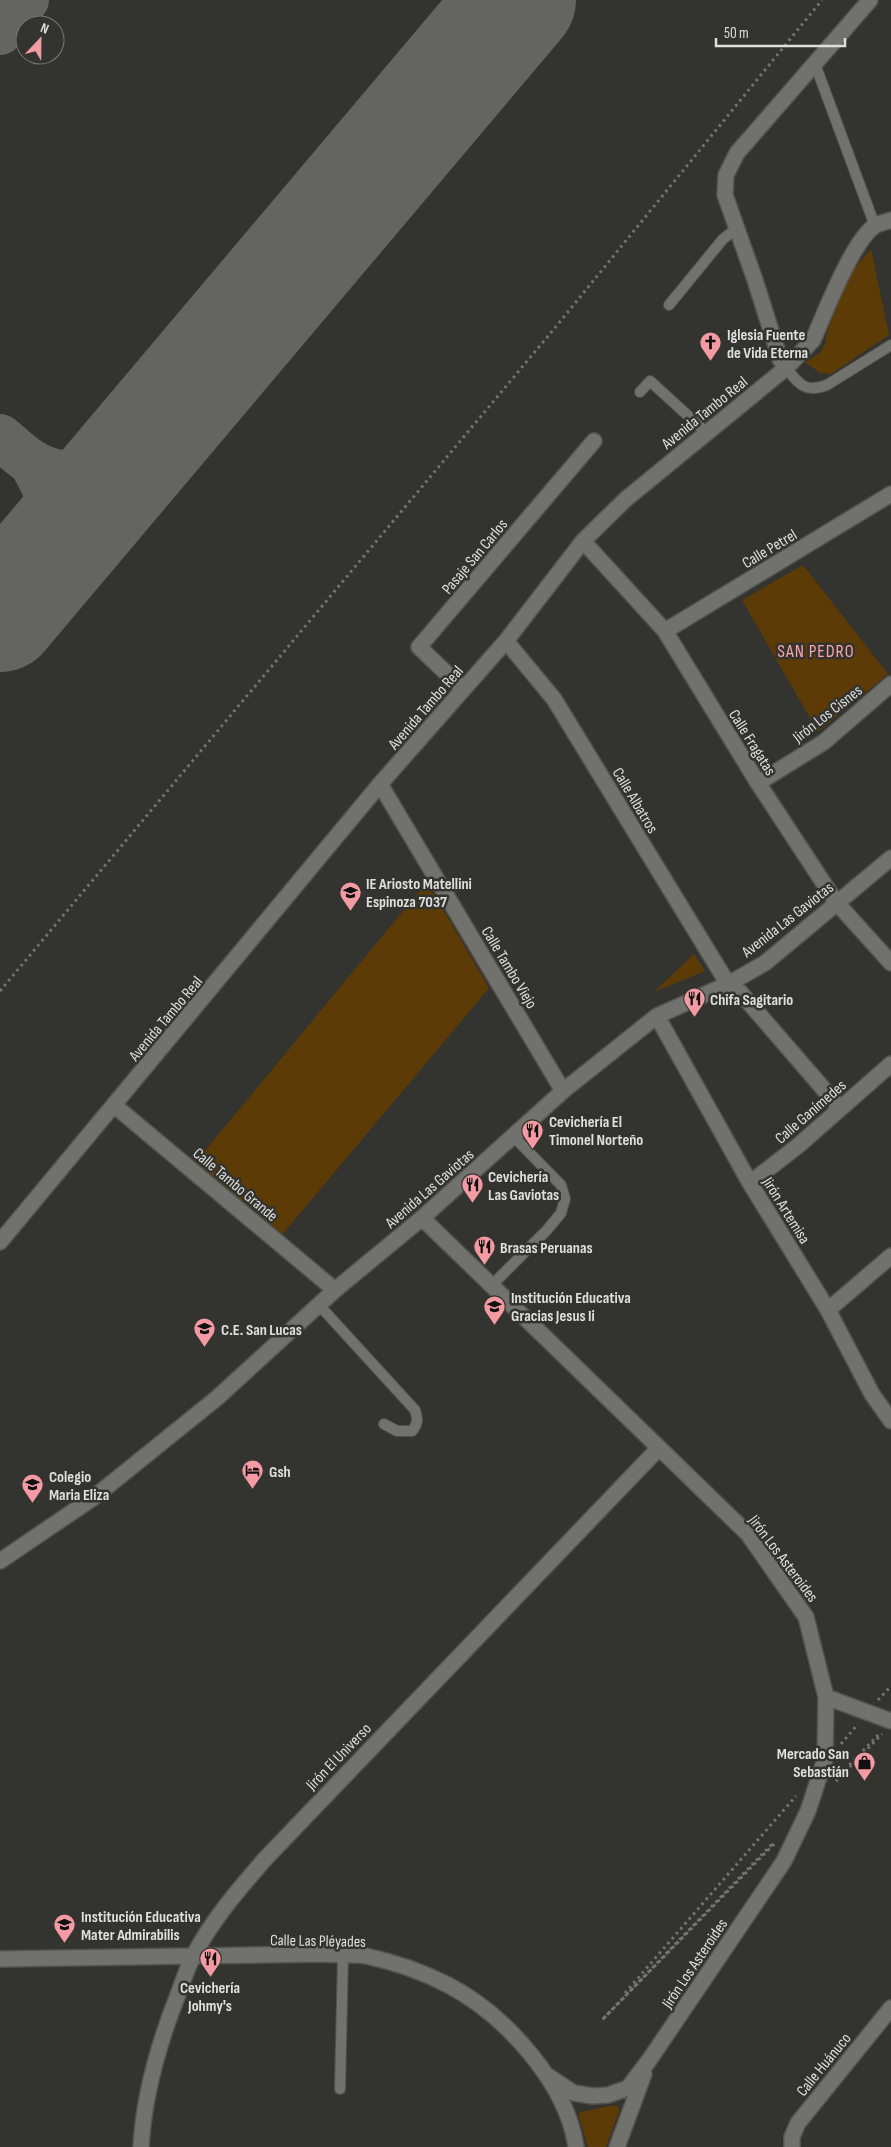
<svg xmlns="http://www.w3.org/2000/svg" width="891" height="2147" font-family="'Sofia Sans Condensed',sans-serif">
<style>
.green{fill:#5d3b07}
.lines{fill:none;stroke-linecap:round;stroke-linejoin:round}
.taxiway{stroke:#646461;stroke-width:46}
.runway{stroke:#646461;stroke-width:116}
.service-casing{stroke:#52524f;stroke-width:12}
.pedestrian-casing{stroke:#52524f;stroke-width:18}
.minor-casing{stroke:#52524f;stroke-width:18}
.tertiary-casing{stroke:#52524f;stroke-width:18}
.path{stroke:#757573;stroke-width:3;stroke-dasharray:2.5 4;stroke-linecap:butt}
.service{stroke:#71716d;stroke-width:10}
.pedestrian{stroke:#71716d;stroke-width:15}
.minor{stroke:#71716d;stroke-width:15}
.tertiary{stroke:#71716d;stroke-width:15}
.labels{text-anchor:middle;stroke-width:5;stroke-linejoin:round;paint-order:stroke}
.poi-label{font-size:16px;font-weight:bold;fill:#dfdfdd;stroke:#333330;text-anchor:start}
.street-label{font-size:16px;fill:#dfdfdd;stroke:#333330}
.neighbourhood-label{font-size:18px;letter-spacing:1px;fill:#fba7ae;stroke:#333330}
</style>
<rect width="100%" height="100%" fill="#333330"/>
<path class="green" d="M871,249L889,335L831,374L820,373L805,362L820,353L825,344L830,320L850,273Z
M803,565L888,674L818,732L742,600Z
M427,882L489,988L281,1236L194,1164Z
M694,954L705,971L654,992Z
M616,2105L620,2109L606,2147H588L579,2117L580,2112Z"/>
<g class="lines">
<path class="taxiway" d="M0,32L26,0
M0,437C10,445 20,455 31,462C57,479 95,477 123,467
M32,463C39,477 50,494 52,509C54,527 44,552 38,569"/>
<path class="runway" d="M0,614L518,0"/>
<defs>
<path id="service" d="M815,64L875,226
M669,305L723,239L736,229
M786,368C800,385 805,393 827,385L891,345
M640,392L650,381L707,433
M492,1285L547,1230L561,1213L565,1199L561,1185L513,1136
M319,1305L415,1410C418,1419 418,1424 412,1431H397L384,1424
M340,2089L343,1955"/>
<path id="pedestrian" d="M728,984L739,991L840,1108"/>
<path id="minor" d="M786,368L780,359L755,280L725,195L726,175L737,153L870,0
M583,541L665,631L758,783L836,902L891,963
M665,631L891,494
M506,641L554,699L728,984
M463,689L419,647L594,441
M758,783L824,742L891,684
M380,784L563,1091
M657,1016L750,1183L828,1310L872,1394L891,1421
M115,1106L335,1290
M750,1183L799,1145L891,1064
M422,1218L748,1534L806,1617L826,1697L825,1759L808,1811L784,1861L650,2059L628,2088L608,2095L593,2096L574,2093L548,2076
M0,1242L380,784L506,641L583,541L626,499L786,368L813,340C825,313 853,239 876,225C880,223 886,222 891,220
M828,1310L891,1256
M826,1697L891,1721
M0,1959L324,1954C337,1955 352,1954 366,1956C394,1962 423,1972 448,1985C504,2014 567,2083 576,2147
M141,2147C144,2093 159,2042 179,1992C183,1981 187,1968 193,1957C211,1921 239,1889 265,1859L659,1448
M617,2147L644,2074
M792,2147V2137L798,2123L891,2008"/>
<path id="tertiary" d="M0,1561L93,1498L217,1398L335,1290L422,1218L563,1091L657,1016L728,984L765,963L891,858"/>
</defs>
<use href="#service" class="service-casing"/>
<use href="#pedestrian" class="pedestrian-casing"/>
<use href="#minor" class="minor-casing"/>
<use href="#tertiary" class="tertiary-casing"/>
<path class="path" d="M0,991L554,329L822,0
M878,1700L891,1686
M841,1744L858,1724
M836,1779L880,1733
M836,1781L882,1734
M774,1844L602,2020L774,1842
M625,1993L796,1796"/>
<use href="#service" class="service"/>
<use href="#pedestrian" class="pedestrian"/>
<use href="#minor" class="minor"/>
<use href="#tertiary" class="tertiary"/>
</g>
<defs>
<symbol id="church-pin" viewBox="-11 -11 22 30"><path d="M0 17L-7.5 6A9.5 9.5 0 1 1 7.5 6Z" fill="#f49aa2" stroke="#333330"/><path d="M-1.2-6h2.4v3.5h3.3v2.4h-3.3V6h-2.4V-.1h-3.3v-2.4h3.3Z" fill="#111"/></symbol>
<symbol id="school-pin" viewBox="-11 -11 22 30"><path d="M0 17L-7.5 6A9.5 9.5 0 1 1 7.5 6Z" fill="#f49aa2" stroke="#333330"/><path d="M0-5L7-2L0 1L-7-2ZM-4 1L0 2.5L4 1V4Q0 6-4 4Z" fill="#111"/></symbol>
<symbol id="restaurant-pin" viewBox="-11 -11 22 30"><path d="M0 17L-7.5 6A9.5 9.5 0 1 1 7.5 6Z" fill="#f49aa2" stroke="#333330"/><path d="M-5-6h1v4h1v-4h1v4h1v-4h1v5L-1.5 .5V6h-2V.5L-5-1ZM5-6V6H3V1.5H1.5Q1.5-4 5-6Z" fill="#111"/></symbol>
<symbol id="university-pin" viewBox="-11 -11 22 30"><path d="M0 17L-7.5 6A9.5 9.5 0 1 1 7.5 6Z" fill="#f49aa2" stroke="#333330"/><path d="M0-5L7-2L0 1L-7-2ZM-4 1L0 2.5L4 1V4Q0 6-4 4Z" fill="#111"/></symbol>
<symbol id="hotel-pin" viewBox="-11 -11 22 30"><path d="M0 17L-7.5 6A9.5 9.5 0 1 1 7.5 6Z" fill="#f49aa2" stroke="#333330"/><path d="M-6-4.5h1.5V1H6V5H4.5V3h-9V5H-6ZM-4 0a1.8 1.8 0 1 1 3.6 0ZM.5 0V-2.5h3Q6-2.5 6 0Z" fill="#111"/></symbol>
<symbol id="shop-pin" viewBox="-11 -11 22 30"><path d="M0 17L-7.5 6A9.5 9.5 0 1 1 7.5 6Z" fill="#f49aa2" stroke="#333330"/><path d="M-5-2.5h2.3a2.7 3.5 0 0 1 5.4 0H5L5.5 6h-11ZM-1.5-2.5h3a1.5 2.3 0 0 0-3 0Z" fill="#111"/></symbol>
</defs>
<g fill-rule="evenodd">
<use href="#church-pin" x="698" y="330" width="25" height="34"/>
<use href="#school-pin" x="338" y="880" width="25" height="34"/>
<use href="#restaurant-pin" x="682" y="986" width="25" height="34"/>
<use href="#restaurant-pin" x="520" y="1118" width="25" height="34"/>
<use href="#restaurant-pin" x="460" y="1172" width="25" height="34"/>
<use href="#restaurant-pin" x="472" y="1234" width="25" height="34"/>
<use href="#school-pin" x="482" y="1294" width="25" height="34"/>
<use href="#university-pin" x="192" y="1316" width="25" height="34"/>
<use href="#hotel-pin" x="240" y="1458" width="25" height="34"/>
<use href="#school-pin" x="20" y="1472" width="25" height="34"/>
<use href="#shop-pin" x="852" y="1750" width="25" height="34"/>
<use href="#school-pin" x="52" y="1912" width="25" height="34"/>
<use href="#restaurant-pin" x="198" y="1946" width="25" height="34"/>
</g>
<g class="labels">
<g class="poi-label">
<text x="727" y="340">Iglesia Fuente<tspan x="727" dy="18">de Vida Eterna</tspan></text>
<text x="366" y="889">IE Ariosto Matellini<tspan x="366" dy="18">Espinoza 7037</tspan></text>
<text x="710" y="1005">Chifa Sagitario</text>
<text x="549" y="1127">Cevichería El<tspan x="549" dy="18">Timonel Norteño</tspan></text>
<text x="488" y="1182">Cevichería<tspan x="488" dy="18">Las Gaviotas</tspan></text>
<text x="500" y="1253">Brasas Peruanas</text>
<text x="511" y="1303">Institución Educativa<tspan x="511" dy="18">Gracias Jesus Ii</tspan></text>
<text x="221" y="1335">C.E. San Lucas</text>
<text x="269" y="1477">Gsh</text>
<text x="49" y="1482">Colegio<tspan x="49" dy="18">Maria Eliza</tspan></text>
<text x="849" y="1759" text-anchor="end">Mercado San<tspan x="849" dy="18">Sebastián</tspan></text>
<text x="81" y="1922">Institución Educativa<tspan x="81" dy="18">Mater Admirabilis</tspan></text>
<text x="210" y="1993" text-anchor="middle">Cevichería<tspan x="210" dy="18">Johmy's</tspan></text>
</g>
<g class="street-label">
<text transform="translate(704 412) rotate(-39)" y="6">Avenida Tambo Real</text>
<text transform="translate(769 548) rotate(-31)" y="6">Calle Petrel</text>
<text transform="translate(474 556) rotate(-50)" y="6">Pasaje San Carlos</text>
<text transform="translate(425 707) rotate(-49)" y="6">Avenida Tambo Real</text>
<text transform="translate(827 713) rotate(-38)" y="6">Jirón Los Cisnes</text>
<text transform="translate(753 742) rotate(58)" y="6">Calle Fragatas</text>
<text transform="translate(636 800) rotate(59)" y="6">Calle Albatros</text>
<text transform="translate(787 919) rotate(-38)" y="6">Avenida Las Gaviotas</text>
<text transform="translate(510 967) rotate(59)" y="6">Calle Tambo Viejo</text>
<text transform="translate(165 1018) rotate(-50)" y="6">Avenida Tambo Real</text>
<text transform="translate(810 1111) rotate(-41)" y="6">Calle Ganímedes</text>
<text transform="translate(236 1184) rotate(40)" y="6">Calle Tambo Grande</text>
<text transform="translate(429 1188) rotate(-41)" y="6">Avenida Las Gaviotas</text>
<text transform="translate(787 1210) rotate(58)" y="6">Jirón Artemisa</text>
<text transform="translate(784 1558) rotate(53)" y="6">Jirón Los Asteroides</text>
<text transform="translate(338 1756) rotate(-46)" y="6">Jirón El Universo</text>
<text transform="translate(318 1940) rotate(1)" y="6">Calle Las Pléyades</text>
<text transform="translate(694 1963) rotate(-56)" y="6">Jirón Los Asteroides</text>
<text transform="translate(823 2064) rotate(-51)" y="6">Calle Huánuco</text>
</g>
<g class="neighbourhood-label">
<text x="816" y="657">SAN PEDRO</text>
</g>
</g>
<g transform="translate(40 40) rotate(22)"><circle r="24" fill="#333330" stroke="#787875"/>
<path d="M0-4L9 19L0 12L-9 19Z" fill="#f49aa2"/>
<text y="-8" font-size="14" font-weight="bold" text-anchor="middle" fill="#dfdfdd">N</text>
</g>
<path d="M716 38v8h129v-8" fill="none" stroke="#dfdfdd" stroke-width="2.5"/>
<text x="724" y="38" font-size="15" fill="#dfdfdd" stroke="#333330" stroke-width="4" paint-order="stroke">50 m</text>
</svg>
